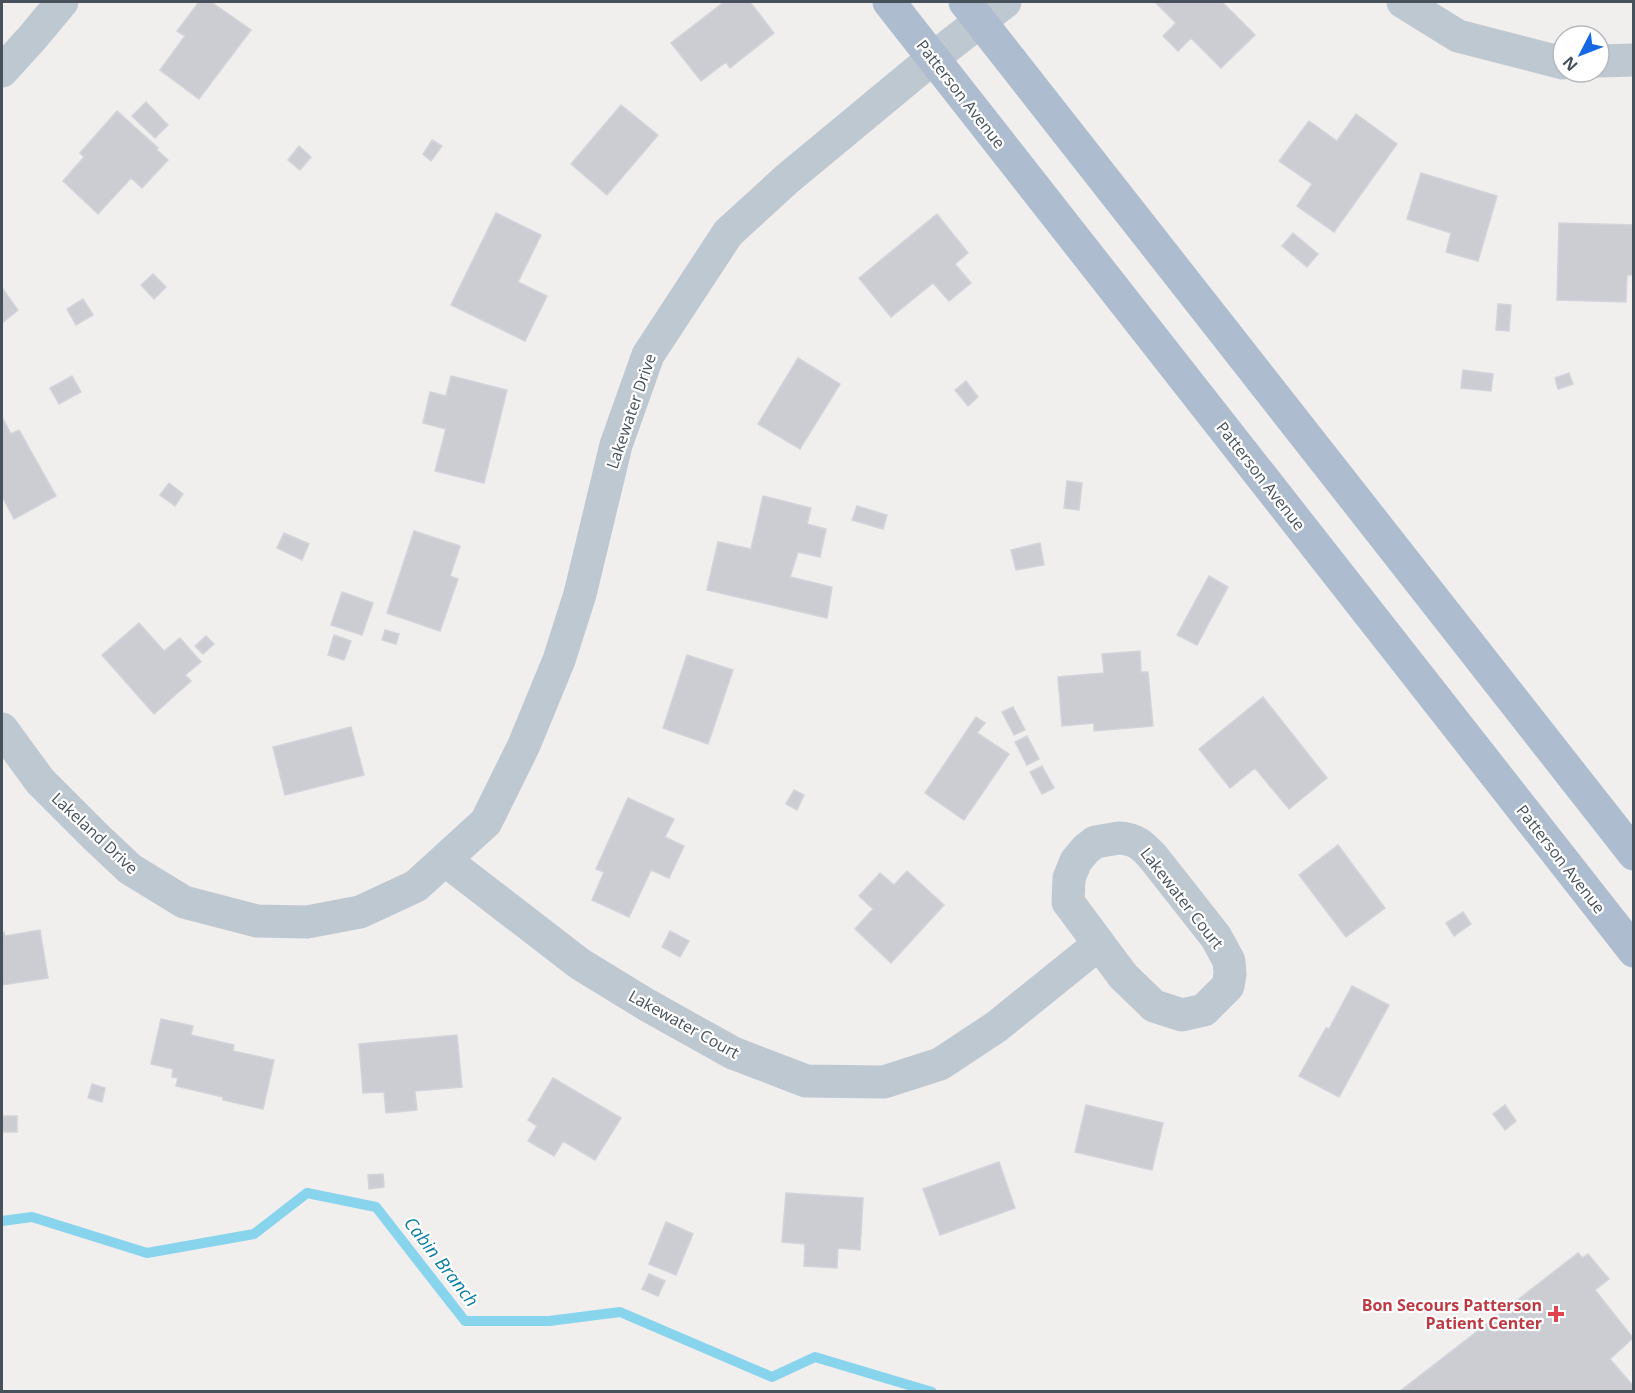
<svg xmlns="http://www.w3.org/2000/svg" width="1635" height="1393" font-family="'Open Sans',sans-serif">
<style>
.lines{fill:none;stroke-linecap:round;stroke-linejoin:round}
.stream{stroke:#88d4ed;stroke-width:10}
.building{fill:#cbcdd3;stroke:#d2d4da;stroke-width:1.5}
.minor{stroke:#bec8d1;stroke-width:33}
.major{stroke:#adbcce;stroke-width:33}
.health-dot{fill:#e0444e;stroke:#fff;stroke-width:2}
.labels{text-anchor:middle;stroke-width:4.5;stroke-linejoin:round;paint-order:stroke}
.street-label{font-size:16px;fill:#46515c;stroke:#fff}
.health-label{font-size:16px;font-weight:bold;fill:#be3a42;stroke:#fff;text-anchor:end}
.water-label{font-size:18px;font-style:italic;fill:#0a7da3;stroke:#fff}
</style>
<rect width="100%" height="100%" fill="#f1eeee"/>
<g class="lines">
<path class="stream" d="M2,1221L32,1217L147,1253L254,1234L307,1193L376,1207L465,1321H549L620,1312L772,1377L815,1357L932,1392"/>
</g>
<path class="building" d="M199,2H211L251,30L199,99L160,70L185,36L177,31Z
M724,2H750L774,33L730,68L726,62L701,81L671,43Z
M1155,2H1222L1255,35L1221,68L1191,38L1178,51L1163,36L1176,23Z
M146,102L168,125L155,138L132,116Z
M621,105L658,135L607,195L571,164Z
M117,111L158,148L157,150L168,160L142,188L131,178L98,214L63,181L84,157L80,153Z
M1356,114L1397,144L1334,232L1297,206L1312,184L1279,161L1309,121L1337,141Z
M432,140L442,146L431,161L423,154Z
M299,146L311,157L300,170L288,160Z
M1421,173L1497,196L1478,261L1446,252L1451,233L1407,219Z
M496,213L541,235L518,282L547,296L525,341L451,305Z
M937,214L968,253L955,264L971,283L949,301L933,283L891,317L859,278Z
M1559,223L1634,225V275H1627L1626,302L1557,300Z
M1293,233L1318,254L1307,267L1282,246Z
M153,274L166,287L154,299L141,285Z
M2,288L18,310L2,323Z
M83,299L93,315L76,325L67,309Z
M1498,304L1511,305L1509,331L1496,330Z
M798,358L840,384L800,449L758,424Z
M1463,370L1493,374L1491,391L1461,388Z
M1569,373L1573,384L1558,389L1555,378Z
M72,376L81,392L59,404L50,388Z
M451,376L507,390L484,483L435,471L446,429L423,423L430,392L446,396Z
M966,381L978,397L968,406L955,390Z
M2,417L11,434L19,430L56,496L14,519L2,496Z
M1067,481L1082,483L1079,510L1064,508Z
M169,483L183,494L175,506L160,495Z
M763,496L811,508L807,524L826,529L820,557L798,552L790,577L832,587L827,618L707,590L718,542L751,549Z
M857,506L887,515L883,529L852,520Z
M414,531L460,546L450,576L458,579L440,631L387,613Z
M284,533L309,544L302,560L277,548Z
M1040,543L1044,565L1016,570L1011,550Z
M1209,576L1228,587L1197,645L1177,635Z
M342,592L373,603L362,635L331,625Z
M139,623L164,651L180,638L201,662L185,675L191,681L154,714L102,655Z
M385,630L399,634L396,644L382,640Z
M334,635L351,641L344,660L328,655Z
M206,636L214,644L203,654L195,646Z
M1140,651L1141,672H1148L1153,726L1094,731V723L1062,726L1058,677L1104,673L1102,654Z
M687,655L733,670L708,744L663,728Z
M1263,697L1327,778L1289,809L1255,768L1230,788L1199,749Z
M1013,707L1025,730L1014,735L1002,712Z
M976,717L985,723L977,733L1009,754L964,820L925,793Z
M351,727L364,775L285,795L273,747Z
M1027,736L1039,759L1027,765L1015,742Z
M1042,766L1054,788L1042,794L1030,772Z
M794,790L804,795L797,810L786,804Z
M628,798L674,819L665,837L684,846L669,878L651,870L629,917L592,900L604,872L596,869Z
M1338,845L1385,908L1346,937L1299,875Z
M907,871L944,905L891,963L855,929L873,909L859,896L880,873L894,885Z
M1463,912L1471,924L1454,936L1446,923Z
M40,930L48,978L2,985V933L4,932L5,936Z
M670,931L689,941L680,957L662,947Z
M1352,986L1389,1005L1339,1097L1299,1076L1326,1028L1329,1029Z
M161,1019L193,1026L191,1035L234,1045L233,1051L274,1060L263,1109L223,1100V1097L176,1086L178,1078L172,1077L173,1069L151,1064Z
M457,1035L462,1087L415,1091L417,1110L386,1113L384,1092L363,1093L359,1044Z
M553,1078L621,1118L595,1160L563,1141L554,1156L528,1141L537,1126L528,1120Z
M92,1084L105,1088L102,1102L88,1098Z
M1086,1105L1163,1123L1152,1170L1075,1152Z
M1505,1105L1516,1121L1505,1130L1493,1114Z
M2,1116H17V1132H2Z
M999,1162L1015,1208L940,1235L923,1189Z
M383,1174L384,1187L369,1189L368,1175Z
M786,1193L863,1198L860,1250L838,1248L837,1268L804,1266L805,1244L782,1242Z
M666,1222L693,1234L676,1275L649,1264Z
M1578,1253L1583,1258L1588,1254L1609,1279L1595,1290L1633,1338L1610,1359L1634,1387V1392H1399Z
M649,1274L665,1281L658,1296L642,1289Z"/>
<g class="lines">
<path class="minor" d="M1403,2L1458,36L1563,63
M1599,61L1634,60
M2,71L32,38L62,2
M2,729L40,781L95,836L130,869L184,902L257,921L307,922L360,912L416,886L486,822L524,745L559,660L580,594L616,445L648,355L728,233L787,179L933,58L1005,2
M1119,838C1136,839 1142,845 1153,857L1216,937L1229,961L1230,974L1228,986L1204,1010L1182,1015L1154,1006L1123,976L1068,902L1069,878L1076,861L1086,849L1095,842Z
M445,860L580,964L647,1005L733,1053L806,1081L884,1082L940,1064L996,1027L1099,944"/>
<path class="major" d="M889,2L1634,951
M965,2L1634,854"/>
</g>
<path class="health-dot" d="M1553 1305h6v6h6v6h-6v6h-6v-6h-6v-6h6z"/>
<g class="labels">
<g class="street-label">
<text transform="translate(961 94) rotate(52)" y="6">Patterson Avenue</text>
<text transform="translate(631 411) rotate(-71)" y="6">Lakewater Drive</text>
<text transform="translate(1261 476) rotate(52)" y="6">Patterson Avenue</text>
<text transform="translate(95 833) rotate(43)" y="6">Lakeland Drive</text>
<text transform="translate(1561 859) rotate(52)" y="6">Patterson Avenue</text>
<text transform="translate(1182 898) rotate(52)" y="6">Lakewater Court</text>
<text transform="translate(684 1024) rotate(29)" y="6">Lakewater Court</text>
</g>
<g class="health-label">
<text x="1542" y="1311">Bon Secours Patterson<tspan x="1542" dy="18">Patient Center</tspan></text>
</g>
<g class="water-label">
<text transform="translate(441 1262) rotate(52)" y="6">Cabin Branch</text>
</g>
</g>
<rect width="1635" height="1393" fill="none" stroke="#46515c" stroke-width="6"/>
<g transform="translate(1581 54) rotate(228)"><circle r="28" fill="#ffffff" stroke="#b5b9be" stroke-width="1.5"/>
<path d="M0-4.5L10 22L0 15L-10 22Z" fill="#1667e3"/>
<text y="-9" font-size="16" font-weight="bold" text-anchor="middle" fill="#46515c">N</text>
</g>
</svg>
